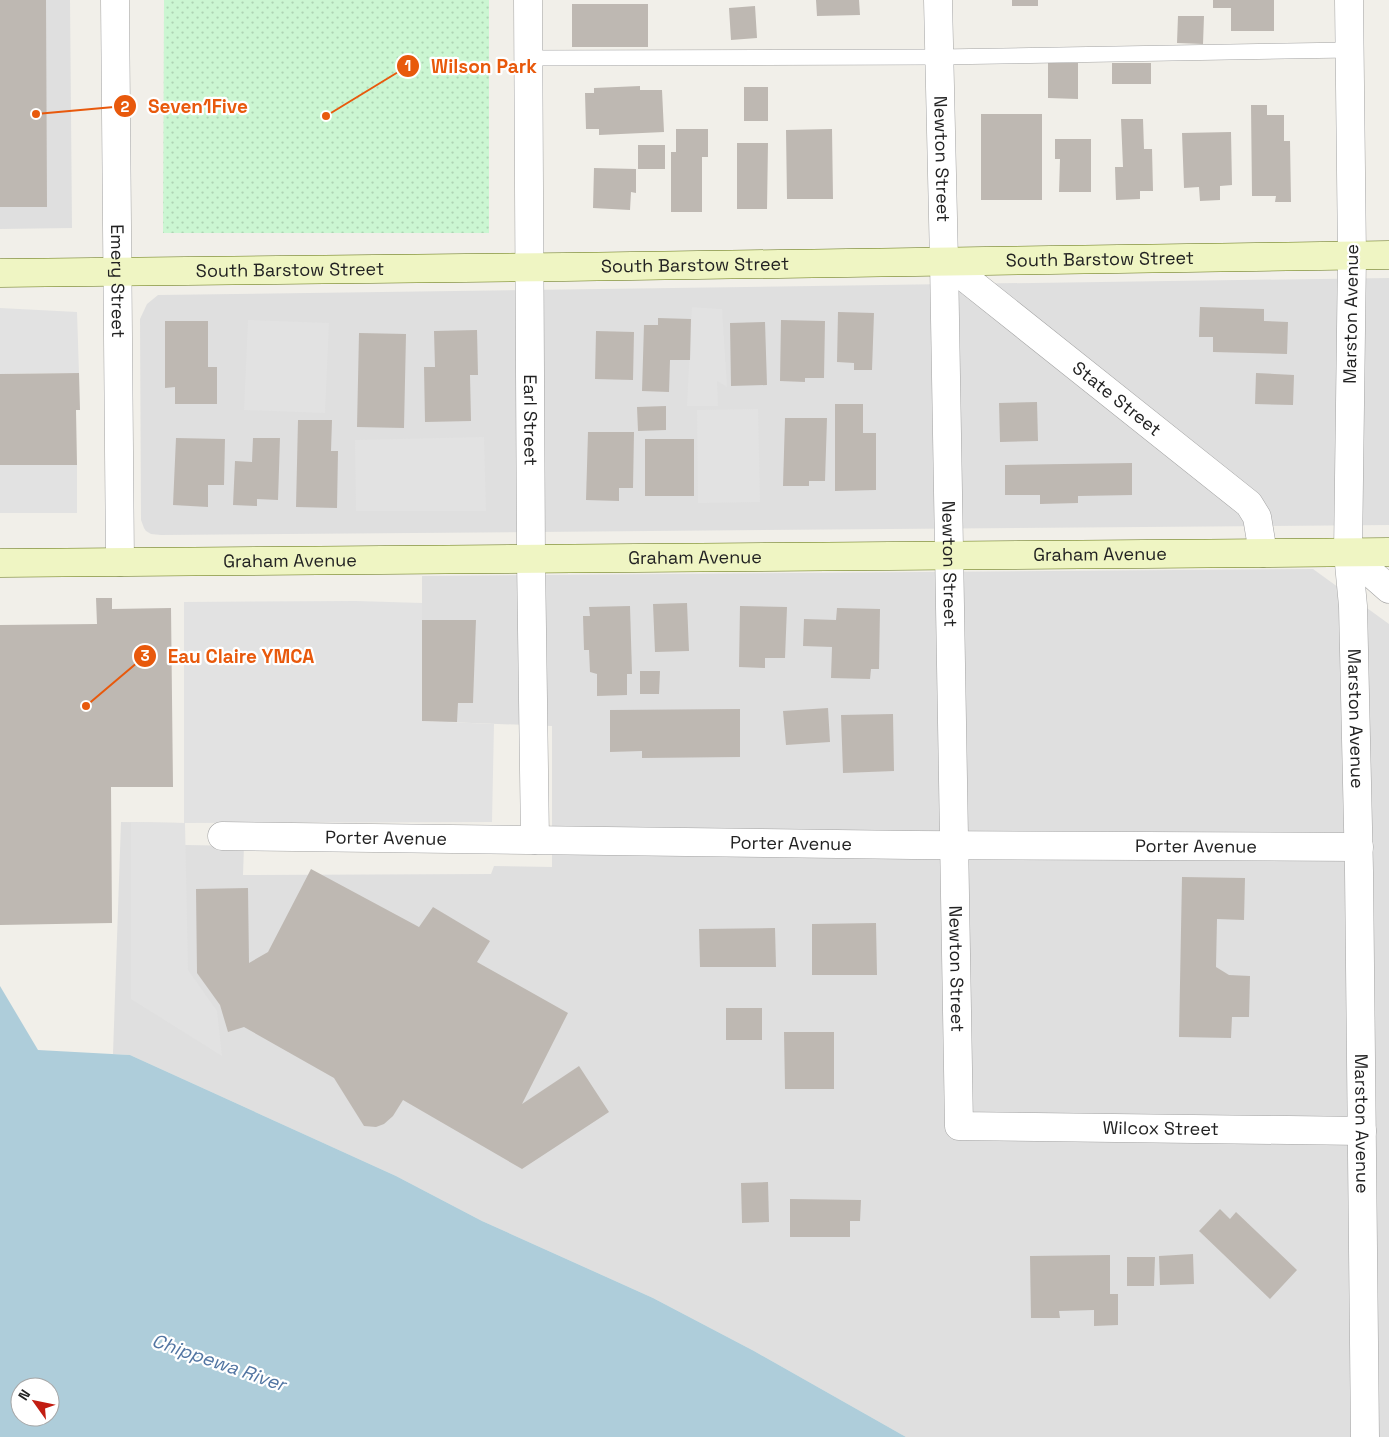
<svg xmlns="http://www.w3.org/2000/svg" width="1389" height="1437" font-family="'Space Grotesk',sans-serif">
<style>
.residential{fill:#dfdfdf}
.park{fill:url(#park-dots)}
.parking{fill:#e2e2e2}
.water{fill:#aecdda;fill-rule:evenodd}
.building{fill:#beb8b2}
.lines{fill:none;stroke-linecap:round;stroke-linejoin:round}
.lane-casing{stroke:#a3a3a3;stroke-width:16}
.street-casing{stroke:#a3a3a3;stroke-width:29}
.secondary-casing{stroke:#61720f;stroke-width:29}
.lane{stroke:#fff;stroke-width:15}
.street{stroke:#fff;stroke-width:28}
.secondary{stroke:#eff5c3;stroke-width:28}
.labels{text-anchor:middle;stroke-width:4.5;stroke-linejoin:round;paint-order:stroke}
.street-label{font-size:18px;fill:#222;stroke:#fff}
.water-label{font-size:19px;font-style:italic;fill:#5275a2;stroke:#fff}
.leader{fill:none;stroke:#e8590c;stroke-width:2}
.callout-dot{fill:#e8590c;stroke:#fff;stroke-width:2}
.mark-label{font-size:15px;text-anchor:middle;font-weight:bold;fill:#fff}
.callout-label{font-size:19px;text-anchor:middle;font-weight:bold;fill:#e8590c;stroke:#fff;stroke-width:4.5;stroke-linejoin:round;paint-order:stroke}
</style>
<defs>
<pattern id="park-dots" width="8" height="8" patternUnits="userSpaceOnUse" patternTransform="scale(1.25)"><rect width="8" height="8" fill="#cbf6d2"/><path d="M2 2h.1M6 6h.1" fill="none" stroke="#aed3b4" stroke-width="1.8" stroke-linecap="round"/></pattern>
</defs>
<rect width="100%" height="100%" fill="#f1efe9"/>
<path class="residential" d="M0,0H70L72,228L0,229Z
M1389,278V525L161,535L151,534L146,531L144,528L141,520L140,319L147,304L158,295Z
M1313,569L1389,624V1437H906L754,1351L653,1298L482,1221L396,1176L130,1055L113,1054L121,822L184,823L185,845L244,846L243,875L491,874L494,866L552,867V726L422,721V576Z"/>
<path class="park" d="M164,0H489V233H163Z"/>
<path class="parking" d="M692,307L722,309L727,387L717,381L718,406H687Z
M0,308L77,312L79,373L0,374Z
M248,320L329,323L325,413L244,410Z
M758,409L760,502L698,503L697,410Z
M484,437L486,511H356L355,440Z
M0,465H77V513H0Z
M356,601L422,603V721L494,724L492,822L185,823L188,970L217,1011L222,1056L131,999V822L184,823V602Z"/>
<path class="water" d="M0,986L38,1050L130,1055L396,1176L482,1221L653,1298L754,1351L906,1437H0ZM20,1387H50V1417H20Z"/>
<path class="building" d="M0,0H46L47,207H0Z
M816,0H859L860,15L817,16Z
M1012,0H1038V6H1012Z
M1213,0H1274V31H1231V8H1213Z
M572,4H648V47H572Z
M755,6L757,38L731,40L729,8Z
M1178,16H1204L1203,44L1177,43Z
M1048,63H1078V99L1048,98Z
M1112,63H1151V84H1112Z
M640,86V90H662L664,132L599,135V129H586L585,93H594V88Z
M744,87H768V121H744Z
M1251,105H1267V115H1284V141H1290L1291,202H1275L1276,196H1252Z
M981,114H1042V200H981Z
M1121,119H1143L1144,149H1152L1153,191H1140V199L1116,200L1115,167H1123Z
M676,129H708V157H702V212H671V152H676Z
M832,129L833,199H787L786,130Z
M1231,132L1232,185L1220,186V200L1200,201L1199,187L1184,188L1182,133Z
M1055,139H1091V192H1059L1060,159H1055Z
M737,143H768L767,209H737Z
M638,145H665V169H638Z
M594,168L636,169V193L631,192L630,210L593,208Z
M1200,307L1264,309V321L1288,322L1287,354L1213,352V337H1199Z
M838,312L874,313L872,370H854V363L837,362Z
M658,318L691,319L690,360H670L669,392L642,391L644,325H658Z
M781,320L825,321L824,378H805V382L780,381Z
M165,321H208V367H217V404H175V387L165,388Z
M765,322L767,385L731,386L730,323Z
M477,330L478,375H470L471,421L425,422L424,367H435L434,331Z
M596,331L634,332L633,380L595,379Z
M359,333L406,334L404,428L357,427Z
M79,373L80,410H76L77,465H0V374Z
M1256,373L1294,375L1293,405L1255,404Z
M1037,402L1038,441L1000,442L999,403Z
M835,404H863V433H876V490L835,491Z
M666,406V430L638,431L637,407Z
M785,418H827L825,481H809V486H783Z
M298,420H332L331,451H338L337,508L296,507Z
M588,432H634L633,488H619V501L586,500Z
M176,438L225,439L224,485H208V507L173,505Z
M253,438H280L278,500L257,499V506L233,505L235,461L252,462Z
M645,439H694V496H645Z
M1132,463V495L1078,496V503L1040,504V495H1005V465Z
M96,598H112V609L171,608L173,787H111L112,923L0,925V625L97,624Z
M687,603L689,651L655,652L653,604Z
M630,606L632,674H627V695L597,696V674L590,672L589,650H584L583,616H590L589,607Z
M740,606L787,607L785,658H765V668L739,667Z
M837,608L880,609L879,669H871L870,679L831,678L832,647L803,646L804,619L836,620Z
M422,620H476L473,703H458L457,722L422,721Z
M640,671H660L659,694H640Z
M828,708L830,742L786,745L783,711Z
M740,709V757L642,758V751L610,752V710Z
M893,714L894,771L843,773L841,715Z
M311,869L419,927L433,907L490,941L477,962L568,1013L522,1104L579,1066L609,1112L522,1169L403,1100L393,1116L384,1124L376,1127L364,1126L334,1078L244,1027L228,1032L220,1005L197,973L196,889L248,888L249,963L268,952Z
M1182,877L1245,878L1244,920L1217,919L1216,967L1229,975L1250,976L1249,1017H1232L1231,1038L1179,1037Z
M876,923L877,975H812V924Z
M775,928L776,967H700L699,929Z
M726,1008H762V1040H726Z
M784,1032H834V1089H785Z
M768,1182L769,1222L742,1223L741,1183Z
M790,1199L861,1200L860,1221H850V1237H790Z
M1220,1209L1230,1219L1236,1212L1297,1270L1270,1299L1199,1231Z
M1193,1254L1194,1284L1160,1285L1159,1256Z
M1110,1255V1294H1118V1325L1094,1326V1310L1059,1311L1060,1318H1031L1030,1256Z
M1127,1257H1155L1154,1286H1127Z"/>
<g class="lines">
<defs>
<path id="lane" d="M528,58L939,57L1350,50"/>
<g id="street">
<path id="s1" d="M115,0L120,562"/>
<path id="s2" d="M528,0L531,559L535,840"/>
<path id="s3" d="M938,0L944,261L959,1126L1362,1131"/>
<path id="s4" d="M1349,0L1352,256L1348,553L1353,606L1359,871L1365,1437"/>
<path id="s5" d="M944,261L1249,504L1257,517L1263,553"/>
<path d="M1348,553L1389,589"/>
<path id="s6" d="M222,836L912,845L1359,847"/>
</g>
<g id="secondary">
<path id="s7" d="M0,273L565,267L1389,255"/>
<path id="s8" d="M0,563L1389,552"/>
</g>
</defs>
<use href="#lane" class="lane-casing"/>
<use href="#street" class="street-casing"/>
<use href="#secondary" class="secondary-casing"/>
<use href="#lane" class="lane"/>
<use href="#street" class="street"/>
<use href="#secondary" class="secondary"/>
</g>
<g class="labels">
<g class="street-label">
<text dy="6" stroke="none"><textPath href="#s3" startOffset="159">Newton Street</textPath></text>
<text dy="6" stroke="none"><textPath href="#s7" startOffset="1100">South Barstow Street</textPath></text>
<text dy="6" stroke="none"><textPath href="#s7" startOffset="695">South Barstow Street</textPath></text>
<text dy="6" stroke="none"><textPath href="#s7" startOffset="290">South Barstow Street</textPath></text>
<text dy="6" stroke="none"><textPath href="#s1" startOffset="281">Emery Street</textPath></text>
<text transform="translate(1351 314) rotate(-89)" y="6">Marston Avenue</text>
<text dy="6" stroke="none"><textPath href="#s5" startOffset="221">State Street</textPath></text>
<text dy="6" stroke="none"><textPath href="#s2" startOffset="420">Earl Street</textPath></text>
<text dy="6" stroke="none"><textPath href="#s8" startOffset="1100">Graham Avenue</textPath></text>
<text dy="6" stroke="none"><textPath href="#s8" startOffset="695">Graham Avenue</textPath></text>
<text dy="6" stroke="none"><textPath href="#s8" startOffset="290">Graham Avenue</textPath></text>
<text dy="6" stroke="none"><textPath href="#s3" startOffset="564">Newton Street</textPath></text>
<text dy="6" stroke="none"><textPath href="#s4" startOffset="719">Marston Avenue</textPath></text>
<text dy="6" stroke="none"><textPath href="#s6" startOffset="164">Porter Avenue</textPath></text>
<text dy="6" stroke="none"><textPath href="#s6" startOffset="569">Porter Avenue</textPath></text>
<text dy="6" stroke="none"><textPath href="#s6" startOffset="974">Porter Avenue</textPath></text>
<text dy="6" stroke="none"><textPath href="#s3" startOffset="969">Newton Street</textPath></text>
<text dy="6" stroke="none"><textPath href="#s4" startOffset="1124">Marston Avenue</textPath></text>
<text dy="6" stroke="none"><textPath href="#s3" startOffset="1328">Wilcox Street</textPath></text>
</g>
<g class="water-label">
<text transform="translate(219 1362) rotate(19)" y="7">Chippewa River</text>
</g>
</g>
<path class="leader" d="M326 116L408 66M36 114L125 106M86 706L145 656"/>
<g class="callout-dot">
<circle cx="326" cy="116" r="5"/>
<circle cx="36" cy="114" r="5"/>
<circle cx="86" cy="706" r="5"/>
<circle cx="408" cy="66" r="12"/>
<circle cx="125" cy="106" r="12"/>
<circle cx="145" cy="656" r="12"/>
</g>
<g class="mark-label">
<text x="408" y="71">1</text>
<text x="125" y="112">2</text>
<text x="145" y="661">3</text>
</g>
<g class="callout-label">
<text x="484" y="73">Wilson Park</text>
<text x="198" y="113">Seven1Five</text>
<text x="241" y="663">Eau Claire YMCA</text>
</g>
<g transform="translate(35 1402) rotate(303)"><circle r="24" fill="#ffffff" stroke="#a7a7a7"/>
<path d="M0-4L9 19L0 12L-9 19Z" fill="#c21d12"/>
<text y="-8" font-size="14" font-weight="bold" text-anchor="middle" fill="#222222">N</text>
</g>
</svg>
